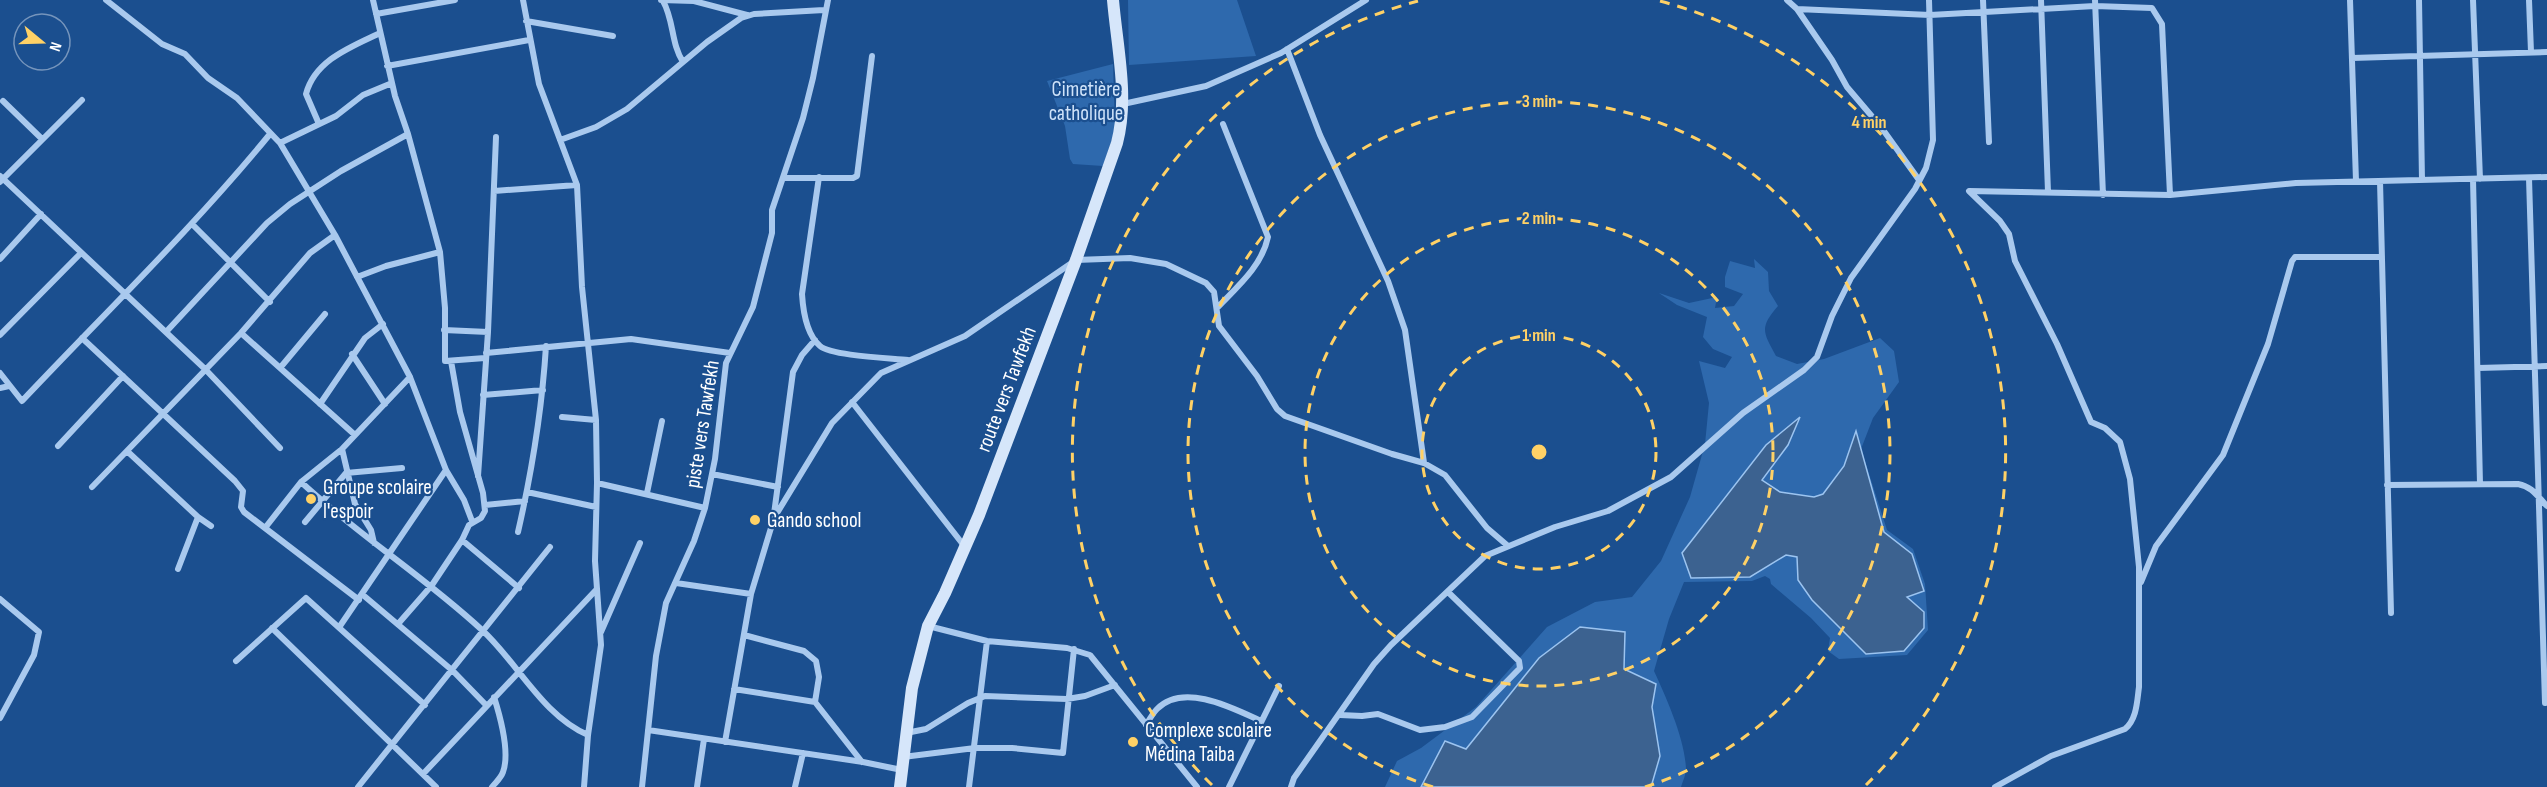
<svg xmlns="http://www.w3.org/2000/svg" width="2547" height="787" font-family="'Sofia Sans Condensed',sans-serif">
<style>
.green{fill:#2e69ad}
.water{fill:#3c6290;stroke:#9cc4f0;stroke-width:1.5}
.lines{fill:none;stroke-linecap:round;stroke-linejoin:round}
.street{stroke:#a9c9ee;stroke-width:6}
.secondary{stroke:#d6e6fa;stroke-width:12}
.ring{fill:none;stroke:#ffd166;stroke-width:3;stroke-dasharray:10 8}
.poi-dot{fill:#ffd166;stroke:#1b4f8f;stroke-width:2}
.labels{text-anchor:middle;stroke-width:4.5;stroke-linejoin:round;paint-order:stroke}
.park-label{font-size:21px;fill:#cfe3fa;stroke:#1b4f8f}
.street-label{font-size:21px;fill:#fff;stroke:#1b4f8f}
.poi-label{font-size:21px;fill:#fff;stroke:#1b4f8f;text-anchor:start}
.centre{fill:#ffd166;stroke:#1b4f8f;stroke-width:3}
.ring-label{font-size:18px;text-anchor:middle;font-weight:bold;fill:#ffd166;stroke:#1b4f8f;stroke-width:4.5;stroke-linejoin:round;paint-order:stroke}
</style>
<rect width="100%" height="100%" fill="#1b4f8f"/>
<path class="green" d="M1128,0H1237L1256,56L1129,65Z
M1113,64L1115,130L1103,166L1073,164L1070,159L1065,126L1047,81Z
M1754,259L1768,272L1769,291L1778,306C1759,328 1763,332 1776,356L1797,364L1824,359L1880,338L1894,351L1899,382L1873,418L1861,449L1887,530L1913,549L1925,584L1928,630L1907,655L1839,659L1828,651L1830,638L1811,618L1771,584L1770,579L1765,576L1752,581L1684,582L1669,619L1654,671C1666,697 1685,739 1686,769C1686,774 1683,781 1681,787H1385L1397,761L1421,748L1476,707L1547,627L1595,602L1632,597L1661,561L1690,497L1705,444L1709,403L1699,361L1725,368L1732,357L1713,349L1703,337L1707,317L1677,305L1659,293L1689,303L1717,297L1715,308L1734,306L1743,294L1725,287V277L1730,261L1755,268Z"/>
<path class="water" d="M1800,417L1788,445L1762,480L1780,492L1814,497L1823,494L1844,466L1856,431L1884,532L1912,554L1924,591L1907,597L1924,612V628L1904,651L1866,654L1812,600L1798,580L1797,557L1786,555L1750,577L1691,578L1682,553L1766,445Z
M1580,627L1625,632L1624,669L1656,684L1652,707L1660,756L1651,787H1421L1445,741L1466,749L1539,658Z"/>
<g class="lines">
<path class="street" d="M106,0L162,44L185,54L208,78L237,98L280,143L335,235L410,377L446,470L464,500L472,521
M373,0L395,96L408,134L440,252L445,308V361L485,358
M523,0L539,84L577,185L582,287L596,420L597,483L595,561L601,645L588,735L584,787
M661,0L694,1L747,15
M1787,0L1797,9L1832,60L1847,87L1881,127L1919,180
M1983,0L1989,142
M2041,0L2048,192
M2095,0L2103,195
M2350,0L2356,181
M2419,0L2422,180
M2473,0L2480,179
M2529,0L2531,52
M663,1C674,20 671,44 683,62
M1797,9L1930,15L2095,6L2152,8L2162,24L2170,195
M376,14L455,0
M526,21L613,36
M1287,49L1320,135L1388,281L1405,330L1424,463L1445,475L1487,528L1508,546
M2352,58L2547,52
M387,66L529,40
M3,101L42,139
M1123,104L1206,86L1281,53L1366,0
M319,124L306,94C315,60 351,47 380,33
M560,140L596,127L627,109L707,42L741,18L754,14L824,10
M280,143L336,116L363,95L392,83
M0,176L205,369L280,448
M819,177L802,294C803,310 807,335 820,346C832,356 890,358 908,360
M783,178H853L857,176L872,56
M2529,178L2545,703
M2473,179L2480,484
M2380,181L2391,613
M0,182L82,100
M494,191L577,185
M192,224L270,302
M0,259L41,214
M357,277L386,266L440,252
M1217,308C1237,287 1262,266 1268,237L1223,124
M444,330L488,332
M166,332L267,223L290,204L341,171L408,134
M241,333L355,435
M0,335L81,253
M82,338L235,481L243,491L241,507L244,512L359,600
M486,353L631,339L730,353
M352,354L385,404
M280,368L325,314
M2478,368L2547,366
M0,373L22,401C105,313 193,228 270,134
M0,388L9,386
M483,395L543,390
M852,402L965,547
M320,404L365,338L383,324
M562,417L596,420
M58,446L123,376
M342,449L355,504L371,530L374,543
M127,451L198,517L211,526
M712,474L778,487
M478,476L488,332L496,137
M301,482C358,535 425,577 482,630C518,663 542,715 588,735
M597,483L705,508
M2387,485L2518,484C2533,487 2537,496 2547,506
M92,487L241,333L310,253L335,235
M527,492L596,507
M647,493L662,421
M485,505L525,501
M774,514L793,372L802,355L815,340
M305,522L346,473L402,468
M265,528L301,482L342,449L410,377
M518,532C532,471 542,409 546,346
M462,540L519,588
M178,569L198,517
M2141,582L2156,546L2223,455L2268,344L2292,261L2295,257H2381
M676,583L751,594
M363,595L453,671L486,705
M0,599L39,632L34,655L0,718
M398,624L432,585L462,540L469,525L481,518L485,511L483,493L460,412L451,361
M340,626L446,470
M928,626L987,641L1067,648L1090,655L1197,787
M272,628L436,787
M601,632L640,543
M744,635L804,651L816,661L819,677L815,702
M236,661L306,598L425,705
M734,689L815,702L862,762
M1340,715L1362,716L1378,714L1420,730L1445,727L1472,717L1520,668L1519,661L1448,592
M1146,725C1149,720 1153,713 1157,709C1183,682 1233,708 1261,721
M648,730L863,762L902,770
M906,733L926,729L968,703L985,696L1067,699L1085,696L1115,685
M725,742L751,594L774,518L832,423L881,373L965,336L1076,260L1130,258L1166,264L1206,283L1214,292L1219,326L1257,376L1277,409L1285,416L1392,454L1424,463
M903,757L975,748H1012L1063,753L1074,649
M423,774L596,590
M358,787L550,547
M492,787C496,782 501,778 503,772C510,753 500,716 494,697
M642,787L656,656L666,603L694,541L705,508L715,459L726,363L753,307L772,233V210L803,118L813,78L828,0
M697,787L704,739
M795,787L803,753
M969,787L987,641
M1229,787L1279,686
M1291,787L1294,778L1374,664L1391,645L1485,556L1555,527L1608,511L1671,477L1743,413L1804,370L1817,357L1832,316L1851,278L1915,189L1926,168L1933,140L1929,0
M1995,787L2051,756L2125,729C2137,719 2137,701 2139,687V567L2130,479L2120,442L2105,428L2091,422L2057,344L2015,261L2009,234L2000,221L1969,191L2170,195L2296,183L2547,177"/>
<path class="secondary" d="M900,787L912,688L928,626L945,593L979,515L1076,260L1117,143C1129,97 1117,47 1113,0"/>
</g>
<g class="ring">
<circle cx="1539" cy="452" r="117"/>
<circle cx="1539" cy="452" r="234"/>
<path d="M1433 787A351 351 0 1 1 1645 787"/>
<path d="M1212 785A467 467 0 0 1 1418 1M1660 1A467 467 0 0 1 1866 785"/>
</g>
<g class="poi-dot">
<circle cx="311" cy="499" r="6"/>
<circle cx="755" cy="520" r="6"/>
<circle cx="1133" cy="742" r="6"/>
</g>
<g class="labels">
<g class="park-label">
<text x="1086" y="96">Cimetière<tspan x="1086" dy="24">catholique</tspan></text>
</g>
<g class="street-label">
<text transform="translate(1006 389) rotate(-69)" y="7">route vers Tawfekh</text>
<text transform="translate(702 424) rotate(-81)" y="7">piste vers Tawfekh</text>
</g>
<g class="poi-label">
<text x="323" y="494">Groupe scolaire<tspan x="323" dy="24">l'espoir</tspan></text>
<text x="767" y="527">Gando school</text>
<text x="1145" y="737">Complexe scolaire<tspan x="1145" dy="24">Médina Taiba</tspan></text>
</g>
</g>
<circle cx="1539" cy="452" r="9" class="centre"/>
<g class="ring-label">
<text x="1539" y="107">3 min</text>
<text x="1869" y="128">4 min</text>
<text x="1539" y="224">2 min</text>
<text x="1539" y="341">1 min</text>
</g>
<g transform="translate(42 42) rotate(109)"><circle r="28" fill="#1b4f8f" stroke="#7695bc" stroke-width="1.5"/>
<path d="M0-4.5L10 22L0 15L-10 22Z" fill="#ffd166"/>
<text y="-9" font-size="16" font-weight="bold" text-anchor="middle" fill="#ffffff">N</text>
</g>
</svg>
